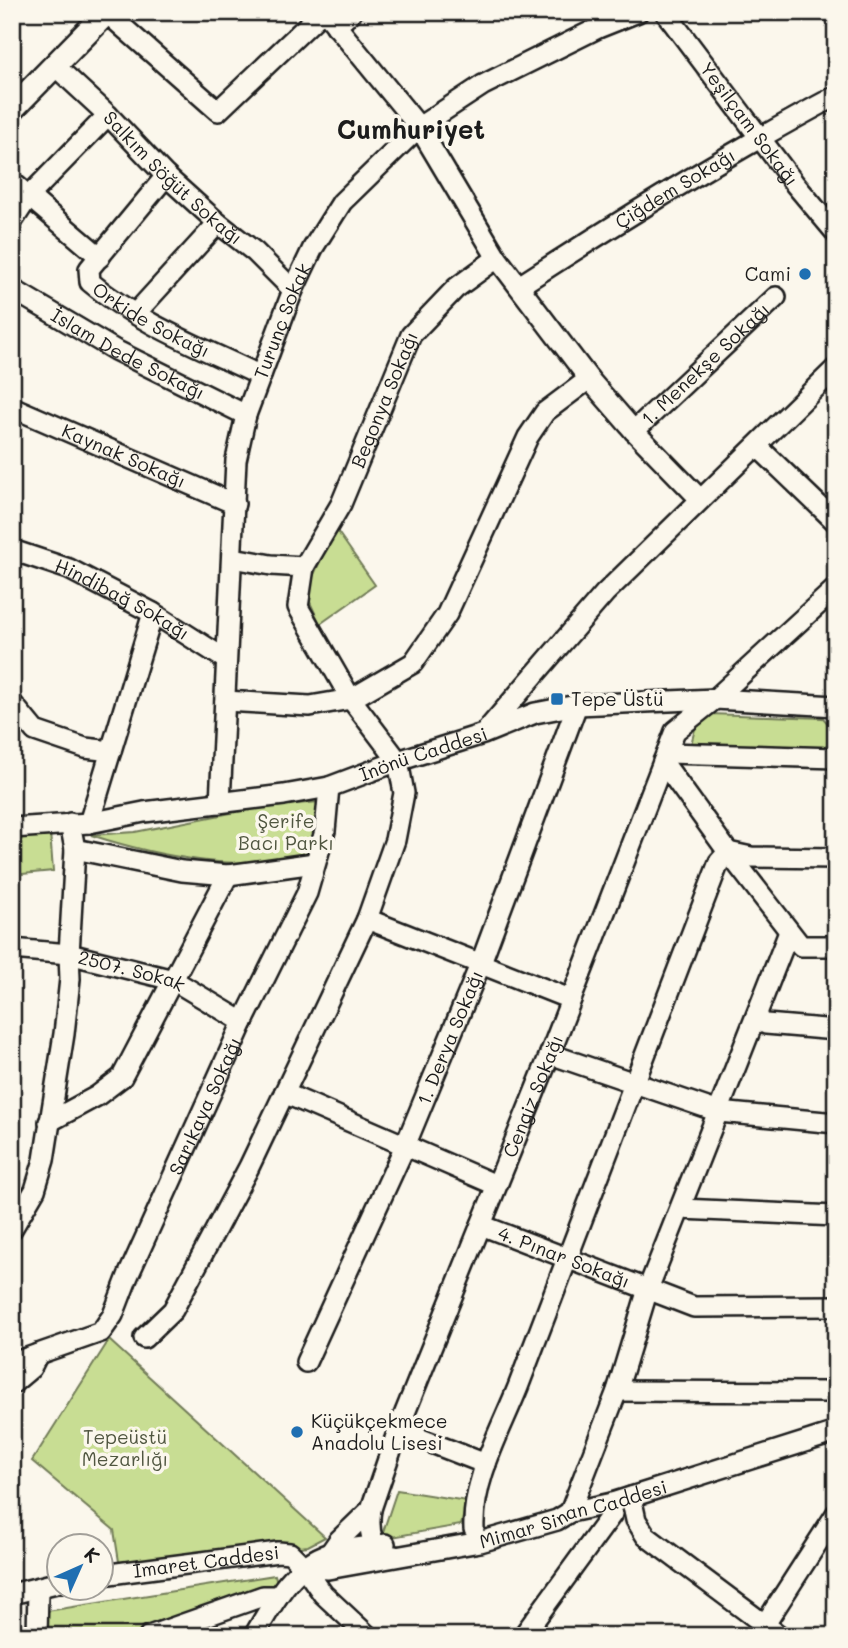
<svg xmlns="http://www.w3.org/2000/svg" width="848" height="1648" font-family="Mali,sans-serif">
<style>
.green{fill:#c8dd93;stroke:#727c58;stroke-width:2}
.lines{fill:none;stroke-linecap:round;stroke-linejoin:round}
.minor-casing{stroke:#1c1c1c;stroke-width:24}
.major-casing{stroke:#1c1c1c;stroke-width:28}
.minor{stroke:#fbf7ec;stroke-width:19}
.major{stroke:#fbf7ec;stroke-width:23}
.poi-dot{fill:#1f6fb2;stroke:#fbf7ec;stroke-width:2.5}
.labels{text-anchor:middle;stroke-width:7;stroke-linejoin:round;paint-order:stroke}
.street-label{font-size:19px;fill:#1c1c1c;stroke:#fbf7ec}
.poi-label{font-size:19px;fill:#1c1c1c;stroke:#fbf7ec;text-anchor:start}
.park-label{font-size:19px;fill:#505640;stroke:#fbf7ec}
.district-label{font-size:26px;font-weight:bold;fill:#1c1c1c;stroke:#fbf7ec}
</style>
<rect width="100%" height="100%" fill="#fbf7ec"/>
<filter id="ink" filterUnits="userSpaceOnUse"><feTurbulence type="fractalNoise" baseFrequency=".0143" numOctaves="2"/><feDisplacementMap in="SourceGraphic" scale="14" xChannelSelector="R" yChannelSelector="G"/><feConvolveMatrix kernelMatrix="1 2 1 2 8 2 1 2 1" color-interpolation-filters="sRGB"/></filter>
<g filter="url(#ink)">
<path class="green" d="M335,528L375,585L320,624L308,598L311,581Z
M710,714L823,718L836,732V754L690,748L695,729Z
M319,802V821L310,853C245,875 156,856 91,835L135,832L261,807Z
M50,832L53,871L12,875V835Z
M109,1340L325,1537L308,1546L120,1568L114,1530L32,1461Z
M397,1490L467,1501L461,1525L386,1538L382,1535Z
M275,1575L279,1590L141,1636H48L47,1611Z"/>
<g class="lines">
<defs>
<g id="minor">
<path d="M325,12L419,127L497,258L589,379L634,431L700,499"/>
<path id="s1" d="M665,12L794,183L836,233"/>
<path d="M107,13L218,111L322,12"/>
<path d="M336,26L352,12"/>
<path id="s2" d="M54,65L108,115L166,176L218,223L255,252L293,290"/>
<path id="s3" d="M166,176L89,269L90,282C139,324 203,348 261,376"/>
<path d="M12,182L100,257"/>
<path d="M12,222L29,196L108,115"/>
<path id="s4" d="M519,286C623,219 727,154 836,96"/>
<path id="s5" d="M12,289L115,350L246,415"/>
<path d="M135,314L218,223"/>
<path id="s6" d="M12,407L235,504"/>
<path id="s7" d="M634,431L776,297"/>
<path d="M757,446L836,522"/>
<path id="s8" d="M12,550L69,569L153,613L225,659"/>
<path id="s9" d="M304,567L341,504L411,335L456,288L497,258"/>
<path d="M225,701L310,706L351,699L413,663L447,614L528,437L545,412L589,379"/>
<path d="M12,703L35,731L85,748L111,751"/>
<path d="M487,730L605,593L836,368"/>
<path d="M667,753L836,758"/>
<path d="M663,762L728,852L801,946H836"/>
<path id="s10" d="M220,803L236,460L246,415L293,290L313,248L342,202L419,127L483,85L598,28L638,12"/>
<path d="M89,823L153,613"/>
<path id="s11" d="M12,828L89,823L144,812L284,795L329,787L398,761L483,734L535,713L577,705L715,699L836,706"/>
<path d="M75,849L182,871L228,875L315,863"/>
<path d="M367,919L570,999"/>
<path id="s12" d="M12,949L69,954L173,980L243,1022"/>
<path d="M758,1015L760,1021L766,1024L836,1030"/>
<path d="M550,1054L719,1112L836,1123"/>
<path d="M284,1093L496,1185"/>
<path d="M49,1122L97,1096L122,1077L228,875"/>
<path d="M681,1209L836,1216"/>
<path id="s13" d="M481,1225L694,1307L836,1306"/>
<path d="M12,1229L35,1190L44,1160L64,1034L70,979L69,954L75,849L70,823"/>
<path d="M144,1338L173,1310L249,1167L367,919L395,840L404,793L398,761L351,699L298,607L304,567L271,565L233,558"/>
<path id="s14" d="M12,1361L21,1360L101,1332L113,1315L128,1276L243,1022L307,893L325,831L329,787"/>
<path id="s15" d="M306,1362L405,1146L480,965L577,705"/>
<path d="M12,1384L31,1368L38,1354"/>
<path d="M617,1391L836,1392"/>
<path d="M398,1430L486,1464"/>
<path d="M631,1497L636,1520L646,1536L780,1636"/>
<path d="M570,1512L617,1391L648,1289L789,932"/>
<path d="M474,1529C472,1480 500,1432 518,1387L719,862L728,852L751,857L836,858"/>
<path d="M330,1553L339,1540L371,1509"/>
<path id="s16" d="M395,1556C370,1554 368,1529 371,1509L398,1430L550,1054L675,731L715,699L836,588"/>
<path id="s17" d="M304,1567L328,1569L480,1542L557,1520L570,1512L612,1503L836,1432"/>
<path id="s18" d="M102,1575L278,1552L290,1553L304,1567L323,1594L368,1636"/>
<path d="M12,1594L60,1582"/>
<path d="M758,1635L836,1514"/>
<path d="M37,1636L38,1589"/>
<path d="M149,1636L263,1596H278"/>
<path d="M254,1636C273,1603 292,1565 330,1553C347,1548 367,1547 385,1544"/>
<path d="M523,1636L612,1514V1503"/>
</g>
<path id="major" d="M12,109L107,12"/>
</defs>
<use href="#minor" class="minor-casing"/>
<use href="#major" class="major-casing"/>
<use href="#minor" class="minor"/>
<use href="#major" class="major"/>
</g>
</g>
<g class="poi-dot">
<circle cx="805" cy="274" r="7"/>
<rect x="550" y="692" width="14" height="14" rx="3.5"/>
<circle cx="297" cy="1432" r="7"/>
</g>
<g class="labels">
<g class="street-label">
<text dy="7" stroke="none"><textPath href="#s1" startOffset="140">Yeşilçam Sokağı</textPath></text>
<text dy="7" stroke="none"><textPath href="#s2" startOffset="164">Salkım Söğüt Sokağı</textPath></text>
<text dy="7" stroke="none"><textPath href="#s4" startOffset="184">Çiğdem Sokağı</textPath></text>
<text dy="7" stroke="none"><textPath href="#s3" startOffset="206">Orkide Sokağı</textPath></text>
<text dy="7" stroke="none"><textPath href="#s10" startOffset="490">Turunç Sokak</textPath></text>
<text dy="7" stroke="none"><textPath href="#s5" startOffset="133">İslam Dede Sokağı</textPath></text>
<text dy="7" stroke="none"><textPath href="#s7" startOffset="98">1. Menekşe Sokağı</textPath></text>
<text dy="7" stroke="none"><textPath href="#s9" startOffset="186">Begonya Sokağı</textPath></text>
<text dy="7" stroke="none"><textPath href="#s6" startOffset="122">Kaynak Sokağı</textPath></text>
<text dy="7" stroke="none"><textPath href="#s8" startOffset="121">Hindibağ Sokağı</textPath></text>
<text dy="7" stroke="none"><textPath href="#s11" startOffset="420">İnönü Caddesi</textPath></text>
<text dy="7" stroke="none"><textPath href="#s12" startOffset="122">2507. Sokak</textPath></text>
<text dy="7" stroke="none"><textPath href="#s15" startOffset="355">1. Derya Sokağı</textPath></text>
<text dy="7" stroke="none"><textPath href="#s16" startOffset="504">Cengiz Sokağı</textPath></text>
<text dy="7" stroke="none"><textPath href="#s14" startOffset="343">Sarıkaya Sokağı</textPath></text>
<text dy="7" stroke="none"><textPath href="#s13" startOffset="89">4. Pınar Sokağı</textPath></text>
<text dy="7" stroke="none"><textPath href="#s17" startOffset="276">Mimar Sinan Caddesi</textPath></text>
<text dy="7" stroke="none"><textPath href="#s18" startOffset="105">İmaret Caddesi</textPath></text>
</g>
<g class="poi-label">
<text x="791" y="281" text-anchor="end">Cami</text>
<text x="571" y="706">Tepe Üstü</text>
<text x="311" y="1428">Küçükçekmece<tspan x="311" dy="22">Anadolu Lisesi</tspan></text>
</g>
<g class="park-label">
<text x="286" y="828">Şerife<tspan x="286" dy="22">Bacı Parkı</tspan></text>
<text x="125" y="1444">Tepeüstü<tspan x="125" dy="22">Mezarlığı</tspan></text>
</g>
<g class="district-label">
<text x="411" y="139">Cumhuriyet</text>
</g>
</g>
<rect width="848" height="1648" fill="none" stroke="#fbf7ec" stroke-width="42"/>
<rect x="21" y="21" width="806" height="1606" fill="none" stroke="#1c1c1c" stroke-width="2.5" filter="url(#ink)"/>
<g transform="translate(80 1567) rotate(45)"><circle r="33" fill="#fbf7ec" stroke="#a29f99" stroke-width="2"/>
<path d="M0-5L12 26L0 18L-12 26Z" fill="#1f6fb2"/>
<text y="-10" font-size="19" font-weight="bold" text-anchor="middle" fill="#1c1c1c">K</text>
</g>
</svg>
